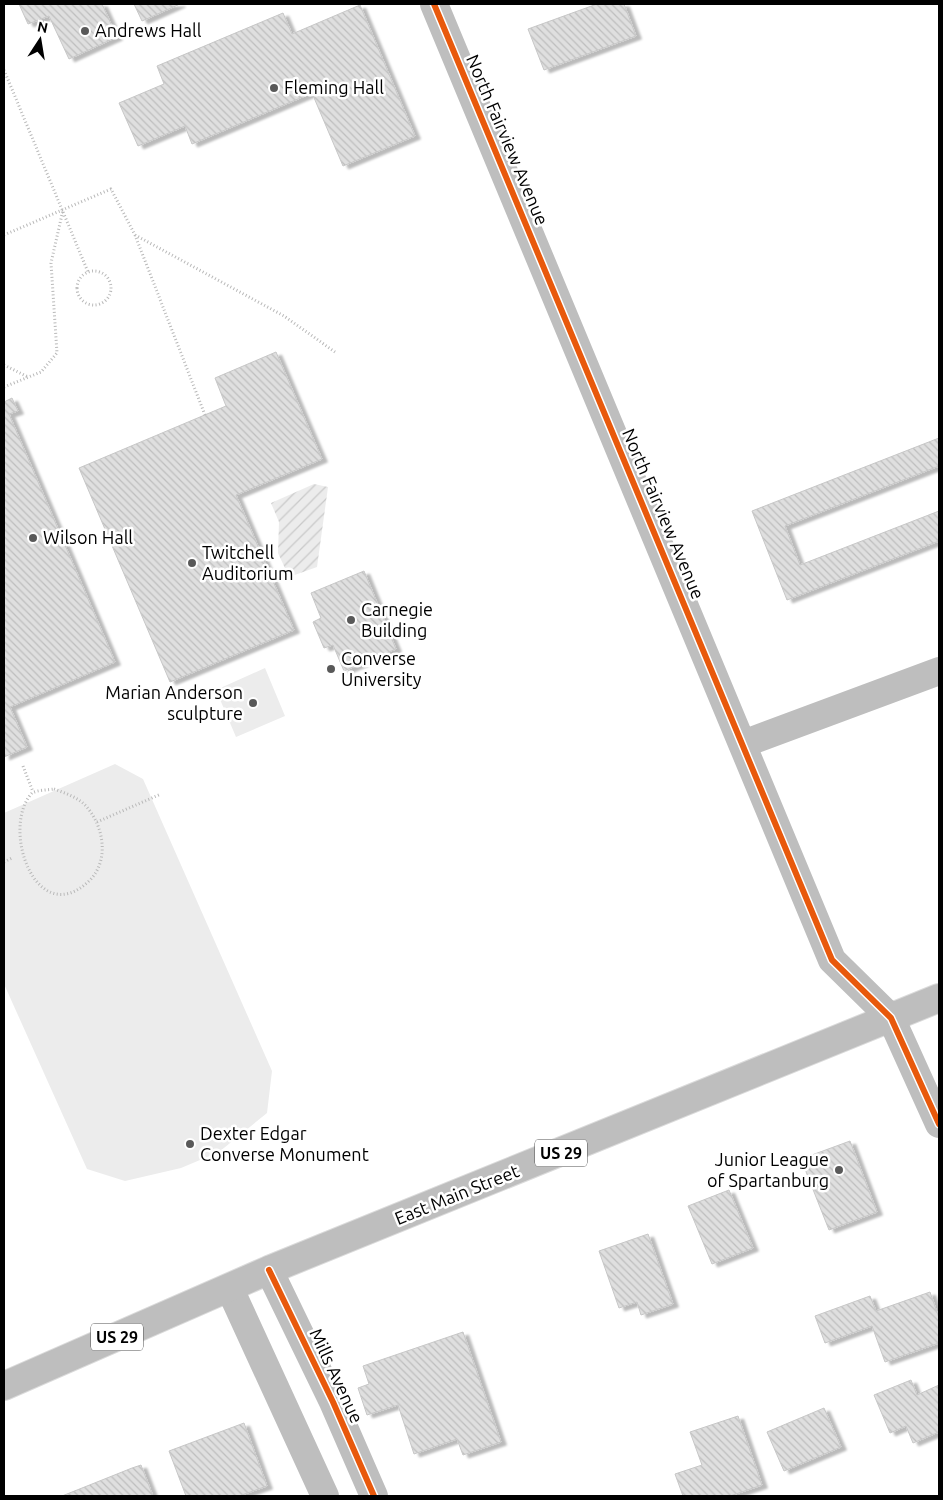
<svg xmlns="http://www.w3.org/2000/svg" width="943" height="1500" font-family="Ubuntu,sans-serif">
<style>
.grass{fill:#ececec}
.garden{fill:url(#garden-furrows)}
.building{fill:url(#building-back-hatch);stroke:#c7c7c7;filter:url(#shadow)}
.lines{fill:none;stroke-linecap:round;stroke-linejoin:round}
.major-casing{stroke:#dbdbdb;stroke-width:30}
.path{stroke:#b9b9b9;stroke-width:3;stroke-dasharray:1 2.5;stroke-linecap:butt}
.minor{stroke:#bebebe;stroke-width:28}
.major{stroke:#bebebe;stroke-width:28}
.cycleway-casing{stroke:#fff;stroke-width:9}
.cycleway{stroke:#e8590c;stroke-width:6}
.poi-dot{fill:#595959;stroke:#fff;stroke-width:2}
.labels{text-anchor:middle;stroke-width:5;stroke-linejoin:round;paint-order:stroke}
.shield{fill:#fff;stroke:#4c4c4c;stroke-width:1}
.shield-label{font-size:16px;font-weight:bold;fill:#000}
.poi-label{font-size:18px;fill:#000;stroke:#fff;text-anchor:start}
.street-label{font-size:18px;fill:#000;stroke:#fff}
</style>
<defs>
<pattern id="garden-furrows" width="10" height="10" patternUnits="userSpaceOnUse" patternTransform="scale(1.25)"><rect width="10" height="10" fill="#ececec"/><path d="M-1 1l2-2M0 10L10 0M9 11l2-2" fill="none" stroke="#c9c9c9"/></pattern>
<pattern id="building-back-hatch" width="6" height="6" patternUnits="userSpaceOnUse" patternTransform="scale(1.25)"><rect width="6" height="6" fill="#dfdfdf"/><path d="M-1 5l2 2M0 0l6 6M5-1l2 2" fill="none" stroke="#bebebe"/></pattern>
<filter id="shadow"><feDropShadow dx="5.5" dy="3" stdDeviation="1" flood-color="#0004"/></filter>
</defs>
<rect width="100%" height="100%" fill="#fff"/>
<path class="grass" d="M265,668L285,716L236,737L216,690Z
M115,764L143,779L272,1071L267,1113L219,1152L181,1168L125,1181L87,1169L4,984V813Z"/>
<path class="garden" d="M314,484L328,487L317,567L289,577L278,553L279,522L271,503Z"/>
<path class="building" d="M19,4H102L117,37L69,59L49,16L28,24Z
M134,4H180L142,21Z
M597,4H624L636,36L544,70L528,29Z
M360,5L415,136L343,166L312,93L192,144L185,126L138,146L119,103L164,84L157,66L283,13L292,34Z
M276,352L322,459L236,495L294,630L170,682L79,468L226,406L215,378Z
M12,398L18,411L9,414L115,662L10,707L27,747L4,757V402Z
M939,438V466L785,526L800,565L939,511V541L787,600L752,511Z
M364,571L396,649L344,671L333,645L324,648L313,622L321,618L311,593Z
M850,1141L877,1212L829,1230L801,1159Z
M729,1190L753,1248L712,1264L688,1206Z
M648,1234L673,1304L641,1315L637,1302L619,1308L599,1251Z
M930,1292L939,1318V1343L885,1362L872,1326L825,1343L815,1316L870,1296L876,1311Z
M463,1332L501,1442L463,1455L457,1439L414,1454L398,1405L367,1415L358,1388L369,1384L363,1366Z
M911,1380L917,1395L939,1385V1432L913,1443L906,1426L890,1433L874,1395Z
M824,1408L841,1447L784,1471L767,1432Z
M738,1416L762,1485L730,1496H683L675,1474L702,1465L690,1432Z
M244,1423L267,1486L239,1496H186L169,1451Z
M141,1465L153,1496H62L132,1468Z"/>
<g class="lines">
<defs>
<path id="major" d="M4,1386L269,1270L939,998"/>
</defs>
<use href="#major" class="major-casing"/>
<path class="path" d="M4,70L88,272
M4,235L111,189L135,235L205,415
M135,235L284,316L335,352
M77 288a17 17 0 1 1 34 0a17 17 0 1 1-34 0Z
M4,365L28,377
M4,387L41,372L57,353L51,263L63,210
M23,766L33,792
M54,789C65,793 77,797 85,805C104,825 110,861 89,881C36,931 0,828 32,793C37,790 48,790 54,789Z
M97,822L161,794
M4,862L12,858"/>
<path class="minor" d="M434,4L832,960L891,1018L939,1124
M743,744L939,671
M269,1270L333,1402L374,1496
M230,1289L325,1496"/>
<use href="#major" class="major"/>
<defs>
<path id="cycleway" d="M434,4L832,960L891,1018L939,1124
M269,1270L333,1402L374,1496"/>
</defs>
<use href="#cycleway" class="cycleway-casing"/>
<use href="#cycleway" class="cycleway"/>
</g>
<g class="poi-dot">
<circle cx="85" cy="31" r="5"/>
<circle cx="274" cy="88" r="5"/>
<circle cx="33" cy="538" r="5"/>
<circle cx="192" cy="563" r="5"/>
<circle cx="351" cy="620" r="5"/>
<circle cx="331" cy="669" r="5"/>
<circle cx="253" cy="703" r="5"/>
<circle cx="190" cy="1144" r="5"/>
<circle cx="839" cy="1170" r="5"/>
</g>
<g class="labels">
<g class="shield">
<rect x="535" y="1139.5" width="52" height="27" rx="4"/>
<rect x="91" y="1323.5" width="52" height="27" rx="4"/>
</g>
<g class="shield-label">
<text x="561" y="1159">US 29</text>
<text x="117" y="1343">US 29</text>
</g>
<g class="poi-label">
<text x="95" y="37">Andrews Hall</text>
<text x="284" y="94">Fleming Hall</text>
<text x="43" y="544">Wilson Hall</text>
<text x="202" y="559">Twitchell<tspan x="202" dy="21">Auditorium</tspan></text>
<text x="361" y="616">Carnegie<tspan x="361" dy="21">Building</tspan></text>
<text x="341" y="665">Converse<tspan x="341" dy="21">University</tspan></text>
<text x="243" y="699" text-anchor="end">Marian Anderson<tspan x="243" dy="21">sculpture</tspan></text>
<text x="200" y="1140">Dexter Edgar<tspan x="200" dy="21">Converse Monument</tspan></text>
<text x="829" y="1166" text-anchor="end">Junior League<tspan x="829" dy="21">of Spartanburg</tspan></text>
</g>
<g class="street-label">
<text transform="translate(507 140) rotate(67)" y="6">North Fairview Avenue</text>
<text transform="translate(663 514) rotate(67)" y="6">North Fairview Avenue</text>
<text transform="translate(457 1195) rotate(-22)" y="6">East Main Street</text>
<text transform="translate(336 1376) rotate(65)" y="6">Mills Avenue</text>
</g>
</g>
<rect width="943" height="1500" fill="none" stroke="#000000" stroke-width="10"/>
<g transform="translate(40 40) rotate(12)" stroke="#ffffff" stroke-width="4" paint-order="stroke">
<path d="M0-4L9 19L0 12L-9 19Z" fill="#000000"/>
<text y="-8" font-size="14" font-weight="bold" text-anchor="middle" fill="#000000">N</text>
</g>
</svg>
